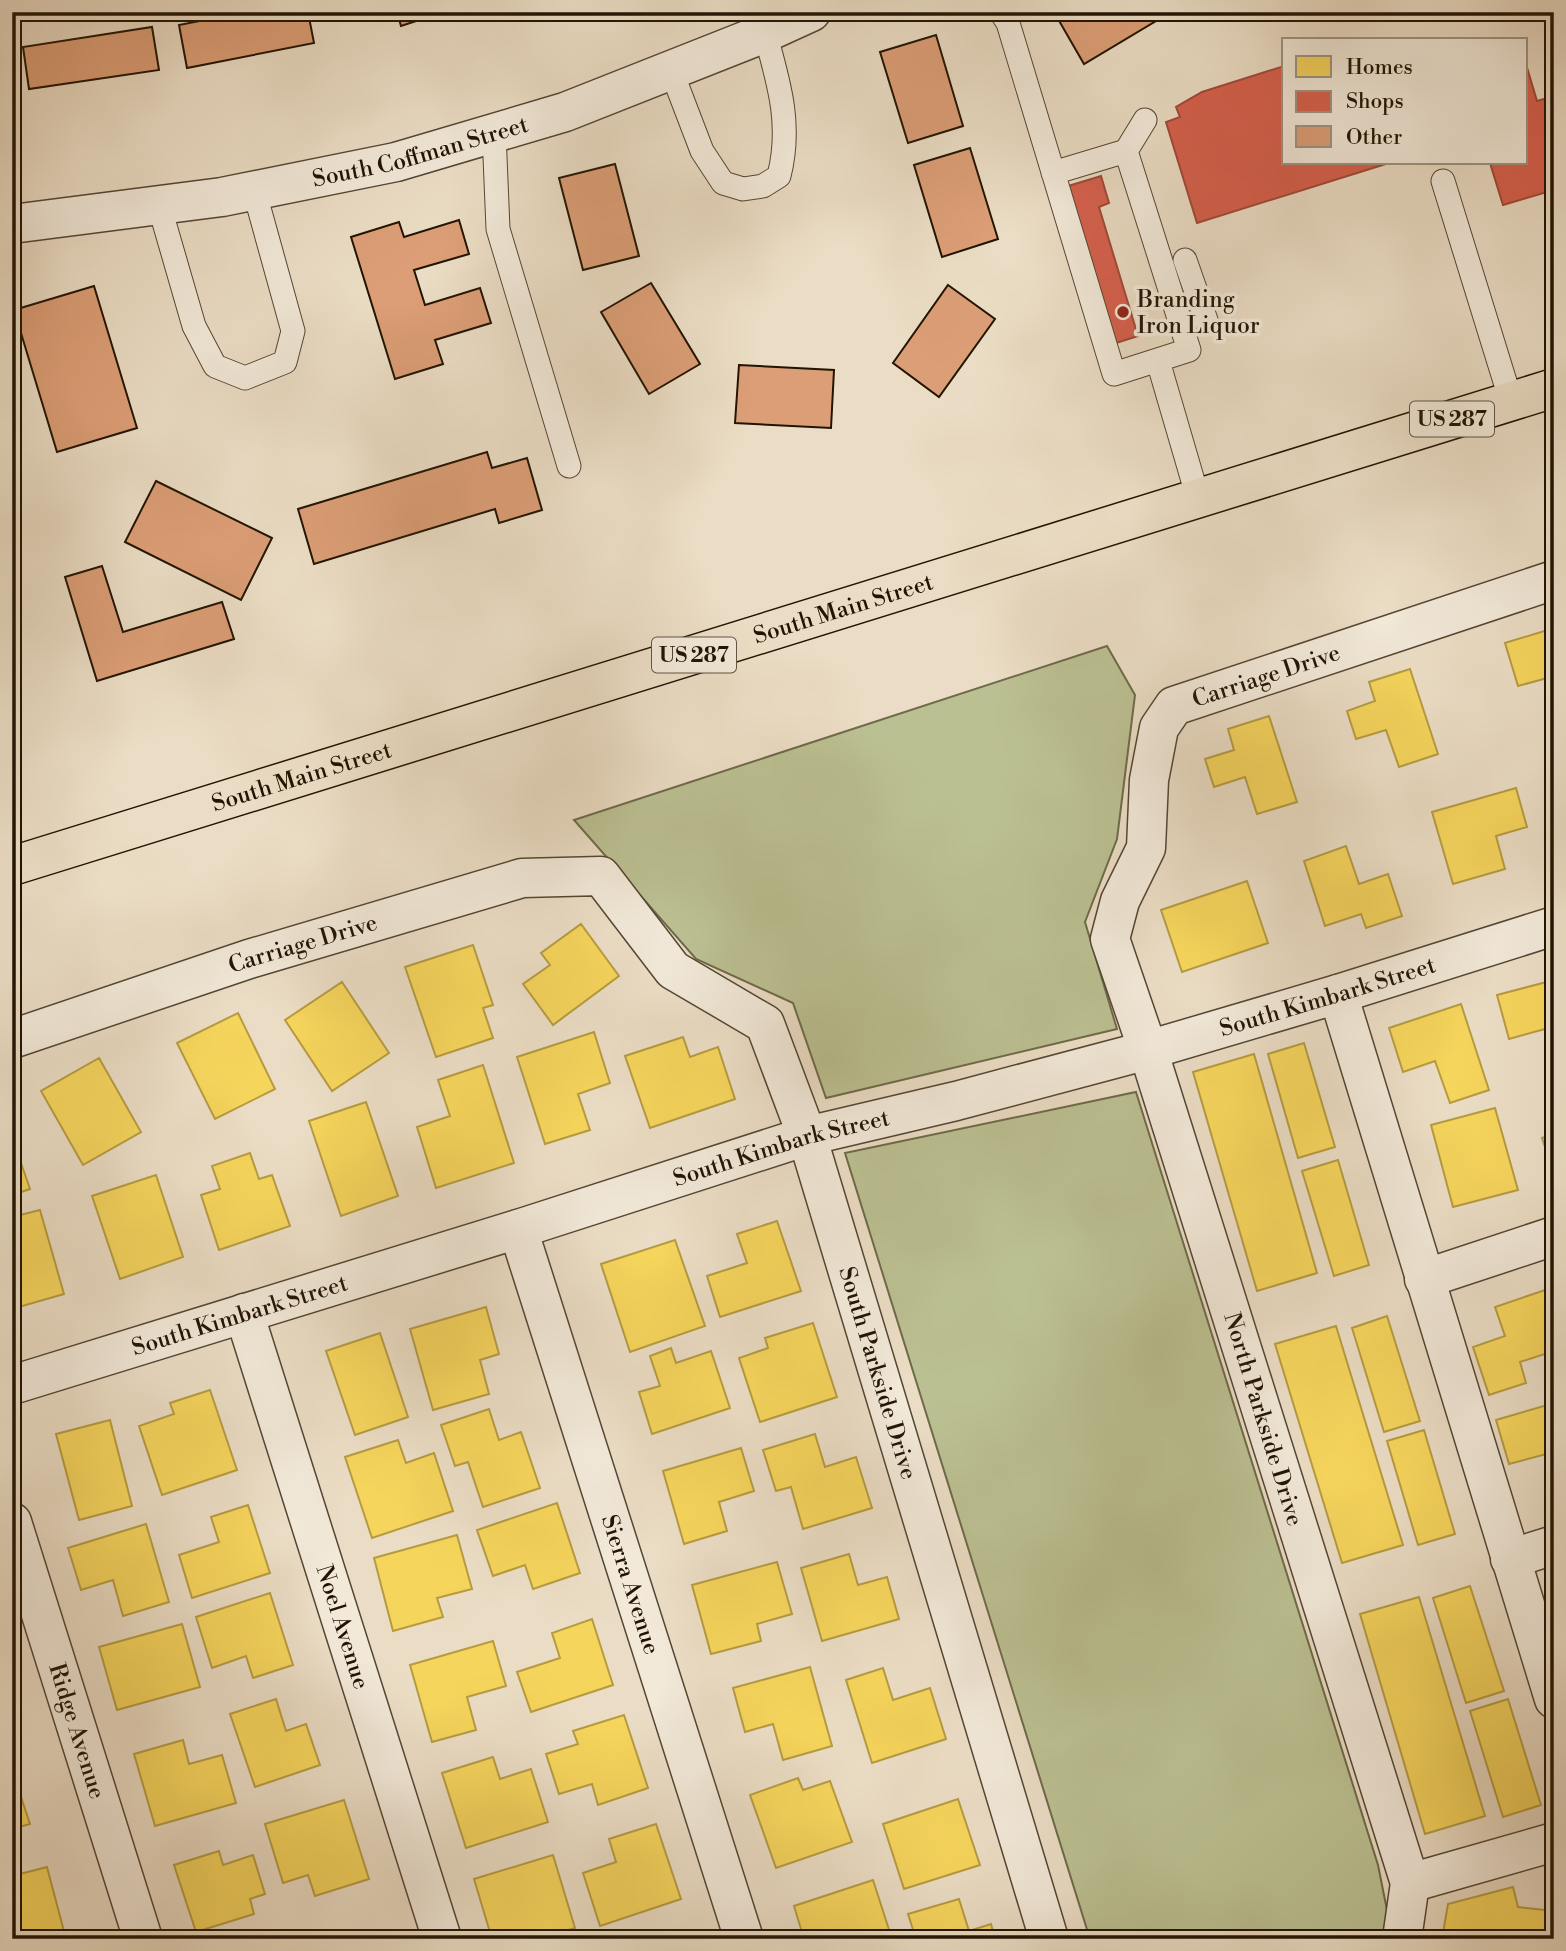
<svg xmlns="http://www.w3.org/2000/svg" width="1566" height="1951" font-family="'Libre Bodoni',serif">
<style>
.green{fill:#bbc092;stroke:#6e6a4a;stroke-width:2}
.homes{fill:#f6d55c;stroke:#b69b41;stroke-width:2}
.shops{fill:#d6604d;stroke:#a04937;stroke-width:2}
.building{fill:#dc9e76;stroke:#211403;stroke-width:2}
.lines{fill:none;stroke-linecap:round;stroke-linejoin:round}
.service-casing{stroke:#544634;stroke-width:25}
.minor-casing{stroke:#544634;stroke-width:41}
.primary-casing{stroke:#211403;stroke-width:41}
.service{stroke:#f2e9d9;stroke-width:23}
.minor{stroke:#f2e9d9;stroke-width:38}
.primary{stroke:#ebddc5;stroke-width:38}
.poi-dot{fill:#8f2418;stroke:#f2e9d9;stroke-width:2.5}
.labels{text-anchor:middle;stroke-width:7;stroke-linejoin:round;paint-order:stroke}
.shield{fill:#f2e9d9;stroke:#605443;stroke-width:2}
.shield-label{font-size:21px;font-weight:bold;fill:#211403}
.street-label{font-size:23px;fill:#211403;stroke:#f2e9d9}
.poi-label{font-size:23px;fill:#211403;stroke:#f2e9d9;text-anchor:start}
</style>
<rect width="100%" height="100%" fill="#ebddc5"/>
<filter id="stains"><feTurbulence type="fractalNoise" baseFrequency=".00286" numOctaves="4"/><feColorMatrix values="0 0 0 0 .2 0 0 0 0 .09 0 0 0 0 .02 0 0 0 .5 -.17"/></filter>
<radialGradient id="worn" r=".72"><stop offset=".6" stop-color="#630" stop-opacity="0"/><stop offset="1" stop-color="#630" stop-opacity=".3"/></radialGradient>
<path class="green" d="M1107,646L1135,695L1117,839L1085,922L1117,1029L826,1098L793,1003L696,959L574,820Z
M1136,1092L1378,1865L1390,1925L1386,1939H1090L845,1153Z"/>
<path class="homes" d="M1554,628V685L1551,677L1518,686L1505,643Z
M1410,669L1438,754L1399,767L1386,730L1356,739L1347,711L1375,701L1369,682Z
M1269,716L1297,802L1257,814L1245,777L1214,787L1205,759L1234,750L1228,729Z
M1516,788L1527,827L1496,836L1505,869L1453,884L1432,812Z
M1346,846L1359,884L1388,874L1402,916L1366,928L1361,914L1325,926L1304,861Z
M1247,881L1268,943L1182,972L1161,910Z
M581,924L619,976L553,1025L523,984L550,965L541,953Z
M473,945L493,1005L483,1008L493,1038L436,1057L405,967Z
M1554,980V1060L1545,1029L1509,1039L1497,995Z
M342,982L389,1053L332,1091L285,1020Z
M1461,1004L1489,1090L1450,1103L1435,1061L1403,1072L1389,1028Z
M238,1013L275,1089L215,1119L177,1043Z
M594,1032L610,1083L578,1094L590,1130L545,1144L517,1057Z
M683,1037L690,1057L718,1047L735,1099L650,1128L625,1056Z
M1304,1043L1335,1147L1298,1158L1268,1054Z
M1254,1054L1317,1273L1257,1291L1193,1072Z
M99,1058L141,1132L83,1165L41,1091Z
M483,1065L514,1163L436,1188L417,1127L450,1116L438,1080Z
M366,1102L398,1196L341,1216L309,1121Z
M1495,1108L1518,1190L1453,1207L1431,1125Z
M1554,1134V1174L1542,1138Z
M12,1137L30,1189L12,1195Z
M250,1153L259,1179L272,1175L290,1226L219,1250L201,1195L220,1189L212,1166Z
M1338,1160L1369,1265L1334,1276L1302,1171Z
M156,1175L183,1257L120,1279L92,1196Z
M40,1210L64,1294L12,1309V1217Z
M777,1221L801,1291L720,1317L707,1276L747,1263L737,1234Z
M675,1240L705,1326L630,1352L601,1264Z
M1548,1289L1554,1307V1351L1520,1362L1526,1383L1489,1395L1473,1347L1505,1336L1495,1307Z
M486,1307L499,1354L480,1360L489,1394L433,1410L410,1329Z
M1387,1316L1420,1421L1384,1432L1352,1328Z
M813,1323L837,1397L760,1422L739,1358L768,1348L765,1338Z
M1336,1326L1403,1545L1342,1563L1275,1344Z
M380,1333L408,1417L355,1435L326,1351Z
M671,1348L676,1363L711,1351L730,1408L652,1434L639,1392L660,1386L650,1356Z
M210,1390L237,1470L162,1495L139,1426L174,1414L170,1403Z
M1554,1403V1452L1509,1464L1496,1420Z
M489,1409L499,1440L521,1432L540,1488L483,1507L468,1462L455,1466L441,1425Z
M110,1420L132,1506L79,1520L56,1434Z
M1424,1430L1455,1534L1418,1545L1387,1441Z
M815,1434L825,1467L856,1457L872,1508L803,1529L791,1487L776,1491L763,1450Z
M398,1440L406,1463L434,1453L453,1511L372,1538L345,1457Z
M741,1448L754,1491L719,1502L727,1531L684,1544L663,1471Z
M557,1503L580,1573L533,1589L525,1565L493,1576L477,1530Z
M248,1505L270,1573L192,1598L179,1555L219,1542L211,1517Z
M146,1524L169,1602L123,1616L113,1580L81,1590L68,1548Z
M457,1535L472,1589L437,1598L443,1617L393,1631L374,1558Z
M849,1554L858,1585L887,1577L899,1619L822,1641L801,1568Z
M777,1562L792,1614L757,1624L761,1641L711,1654L692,1585Z
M1470,1586L1504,1691L1466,1703L1433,1598Z
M270,1593L293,1665L253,1678L246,1656L212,1668L196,1617Z
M1419,1597L1485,1816L1425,1834L1360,1614Z
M592,1619L613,1685L531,1712L517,1672L560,1658L552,1633Z
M182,1624L200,1687L117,1710L99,1647Z
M493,1641L506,1686L467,1697L476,1730L432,1742L410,1665Z
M810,1667L832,1746L783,1760L773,1724L745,1732L733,1688Z
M883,1668L893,1700L930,1688L946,1739L872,1763L846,1680Z
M276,1699L286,1731L306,1724L320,1765L255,1787L230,1714Z
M1508,1699L1541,1805L1503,1817L1470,1711Z
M624,1715L648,1788L598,1805L592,1784L559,1794L546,1754L578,1744L573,1731Z
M183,1740L189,1764L222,1755L236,1803L155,1826L134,1754Z
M493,1757L500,1779L531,1769L548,1822L466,1848L442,1773Z
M12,1770L30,1824L12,1829Z
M798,1778L803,1790L830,1781L852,1842L776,1868L750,1795Z
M958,1799L980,1865L904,1889L883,1824Z
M344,1800L369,1879L315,1896L308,1875L283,1883L265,1824Z
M656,1824L681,1899L600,1926L583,1873L616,1862L609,1839Z
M219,1851L223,1865L253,1855L265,1894L250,1899L254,1914L196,1932L174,1865Z
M553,1855L575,1928L538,1939H492L474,1879Z
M47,1867L66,1939H12V1876Z
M873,1880L892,1939H804L794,1906Z
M1513,1887L1518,1907L1554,1911L1553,1936L1512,1931L1511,1939H1442L1448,1904Z
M959,1899L969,1931L991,1924L995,1939H916L908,1914Z"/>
<path class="shops" d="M1526,64L1537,101L1554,96V190L1503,205L1490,163H1526Z
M1284,66V163H1389L1197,223L1166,122L1180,117L1176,107L1202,92Z
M1101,176L1109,203L1099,207L1138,336L1113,344L1065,187Z"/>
<path class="building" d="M245,12H308L314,43L187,68L179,25Z
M397,12H444L401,26Z
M1054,12H1171L1084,64Z
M152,27L159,70L29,89L23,47Z
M936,35L963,126L908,143L880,52Z
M970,148L998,239L942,257L914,165Z
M615,164L639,256L583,270L559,178Z
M459,220L469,254L414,270L425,305L480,288L491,323L435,340L443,364L395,379L351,237L399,222L404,237Z
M651,283L700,364L649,394L601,312Z
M948,285L995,319L939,397L893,363Z
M94,286L137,428L57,452L14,310Z
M739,365L834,370L831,428L735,423Z
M487,452L492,468L527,458L542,510L499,523L495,509L314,564L298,509Z
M156,481L272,538L241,600L125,542Z
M102,566L123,632L222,602L234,639L97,681L65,577Z"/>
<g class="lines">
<defs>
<path id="service" d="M1001,12L1008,23L1114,374L1189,350L1126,151L1053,173
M671,70L702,151L723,183L743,189L763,186L779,176C792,125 779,83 765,33
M494,133L498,229L569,466
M1126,151L1145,120
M1443,181L1511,401
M159,205L194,326L215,366L245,378L285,362L293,331L254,190
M1185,260L1207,323
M1158,361L1198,498"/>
<g id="minor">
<path id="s1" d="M12,224L222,197L396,162L565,112L765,33L811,12"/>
<path d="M1338,994L1554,1699"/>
<path id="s2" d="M12,1039L249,959L522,878L601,876L673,970L765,1024L807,1136L1049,1939"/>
<path id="s3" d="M518,1229L744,1939"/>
<path d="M1424,1279L1554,1236"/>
<path id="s4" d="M244,1313L442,1939"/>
<path id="s5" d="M12,1385L518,1229L807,1136L956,1101L1148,1050L1338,994L1554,926"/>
<path id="s6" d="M12,1522L143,1939"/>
<path d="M1510,1559L1554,1545"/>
<path d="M1410,1883L1554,1842"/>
<path id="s7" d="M1402,1939L1410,1883L1148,1050L1110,939L1120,901L1146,848L1149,780L1159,728L1174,706L1554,580"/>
</g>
<g id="primary">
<path id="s8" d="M12,866L1554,388"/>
</g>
</defs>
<use href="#service" class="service-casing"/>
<use href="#minor" class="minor-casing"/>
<use href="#primary" class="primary-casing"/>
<use href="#service" class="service"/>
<use href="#minor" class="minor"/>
<use href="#primary" class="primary"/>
</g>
<circle class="poi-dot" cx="1123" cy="312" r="7"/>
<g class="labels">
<g class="shield">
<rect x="1410" y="401.5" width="84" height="35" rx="5"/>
<rect x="652" y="637.5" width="84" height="35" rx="5"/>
</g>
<g class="shield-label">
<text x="1452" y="426">US 287</text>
<text x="694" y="662">US 287</text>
</g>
<g class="street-label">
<text dy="8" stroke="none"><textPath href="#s1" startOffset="415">South Coffman Street</textPath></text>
<text dy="8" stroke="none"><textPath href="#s8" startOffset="870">South Main Street</textPath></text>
<text dy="8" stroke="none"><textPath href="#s7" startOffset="1390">Carriage Drive</textPath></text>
<text dy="8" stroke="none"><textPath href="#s8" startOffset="303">South Main Street</textPath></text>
<text dy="8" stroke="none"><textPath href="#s2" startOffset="306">Carriage Drive</textPath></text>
<text dy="8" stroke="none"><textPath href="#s5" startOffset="1372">South Kimbark Street</textPath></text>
<text dy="8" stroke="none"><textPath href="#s5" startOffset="805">South Kimbark Street</textPath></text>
<text dy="8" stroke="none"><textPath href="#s5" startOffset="238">South Kimbark Street</textPath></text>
<text dy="8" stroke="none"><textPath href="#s2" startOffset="1206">South Parkside Drive</textPath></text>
<text transform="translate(1264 1419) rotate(73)" y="8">North Parkside Drive</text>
<text dy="8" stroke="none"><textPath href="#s3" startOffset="373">Sierra Avenue</textPath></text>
<text dy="8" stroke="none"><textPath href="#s4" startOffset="329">Noel Avenue</textPath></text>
<text dy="8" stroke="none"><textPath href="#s6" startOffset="219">Ridge Avenue</textPath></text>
</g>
<g class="poi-label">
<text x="1137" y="307">Branding<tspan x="1137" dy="26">Iron Liquor</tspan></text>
</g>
</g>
<rect width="1566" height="1951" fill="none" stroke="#ebddc5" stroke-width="42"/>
<rect x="14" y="14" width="1538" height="1923" fill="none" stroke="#211403" stroke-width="3.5"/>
<rect x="21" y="21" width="1524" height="1909" fill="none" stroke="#211403" stroke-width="2"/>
<rect x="1282" y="38" width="245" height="126" fill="#f2e9d9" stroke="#9e9483" stroke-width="2"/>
<rect x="1296" y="56" width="35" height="21" fill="#f6d55c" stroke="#9e9483" stroke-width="2"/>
<text x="1346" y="74" font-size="21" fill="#211403">Homes</text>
<rect x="1296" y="91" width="35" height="21" fill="#d6604d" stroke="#9e9483" stroke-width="2"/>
<text x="1346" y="108" font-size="21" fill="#211403">Shops</text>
<rect x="1296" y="126" width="35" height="21" fill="#dc9e76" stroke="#9e9483" stroke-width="2"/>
<text x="1346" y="144" font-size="21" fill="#211403">Other</text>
<rect width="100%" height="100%" filter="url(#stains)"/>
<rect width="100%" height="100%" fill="url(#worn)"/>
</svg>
